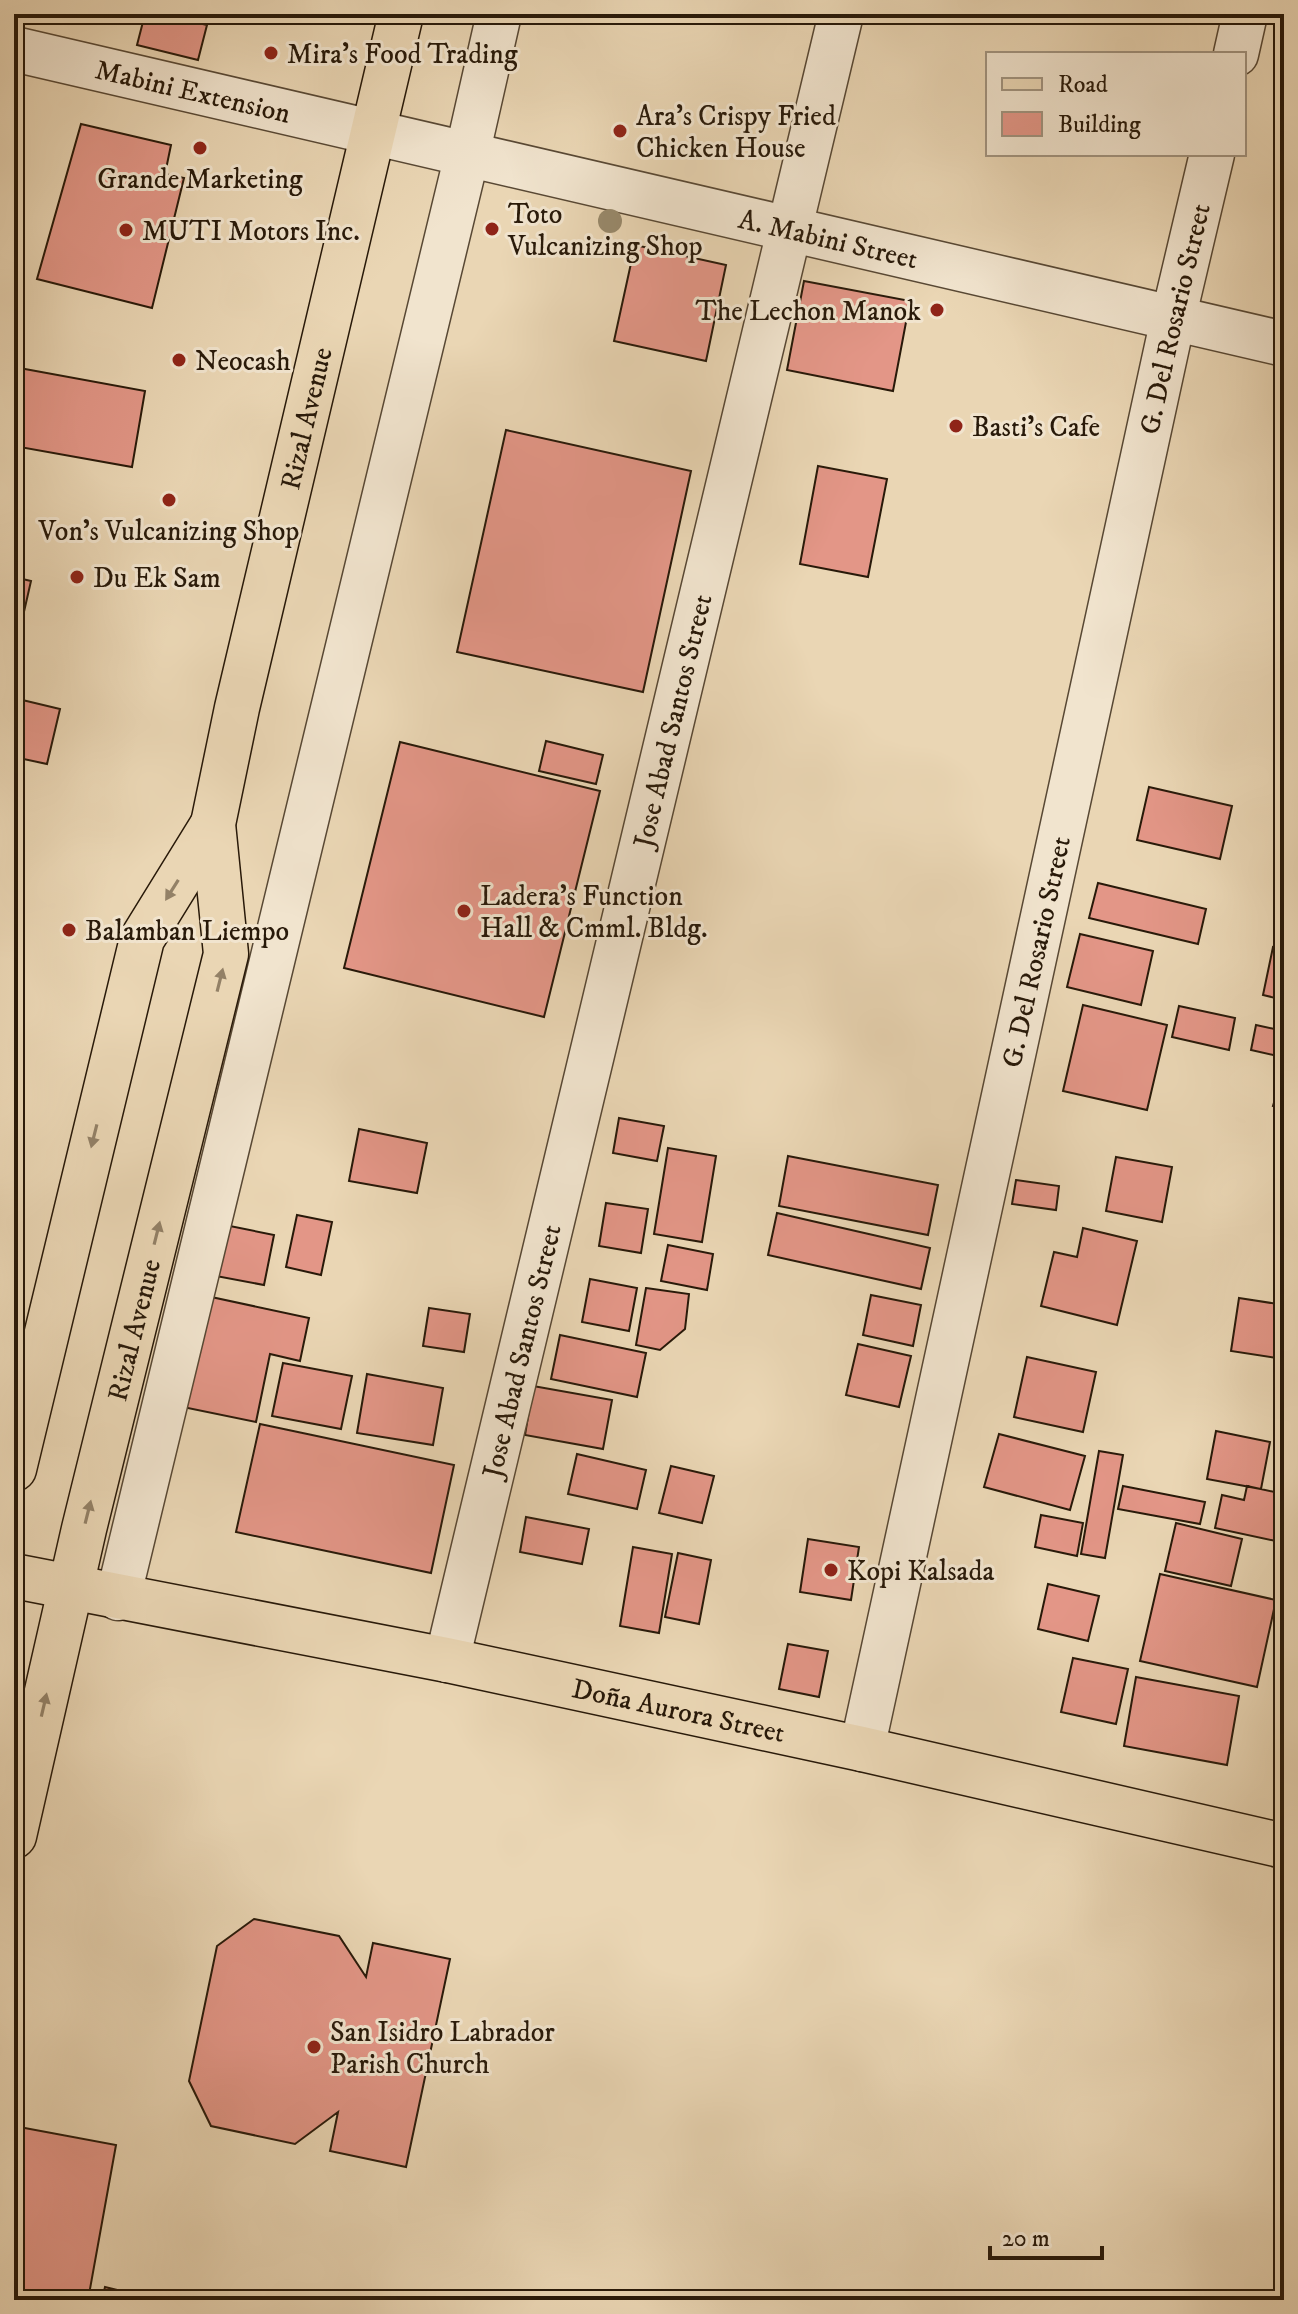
<svg xmlns="http://www.w3.org/2000/svg" width="1298" height="2314" font-family="'IM FELL DW Pica',serif">
<style>
.building{fill:#e39687;stroke:#281909;stroke-width:2}
.lines{fill:none;stroke-linecap:round;stroke-linejoin:round}
.minor-casing{stroke:#584834;stroke-width:47}
.major-casing{stroke:#281909;stroke-width:47}
.minor{stroke:#f1e4ce;stroke-width:44}
.major{stroke:#ead6b4;stroke-width:44}
.tree{fill:#98896b}
.oneway{fill:#938167}
.poi-dot{fill:#8f2418;stroke:#f1e4ce;stroke-width:3}
.labels{text-anchor:middle;stroke-width:6;stroke-linejoin:round;paint-order:stroke}
.poi-label{font-size:28px;fill:#281909;stroke:#f1e4ce;text-anchor:start}
.street-label{font-size:28px;fill:#281909;stroke:#f1e4ce}
</style>
<rect width="100%" height="100%" fill="#ead6b4"/>
<filter id="stains"><feTurbulence type="fractalNoise" baseFrequency=".0025" numOctaves="4"/><feColorMatrix values="0 0 0 0 .2 0 0 0 0 .09 0 0 0 0 .02 0 0 0 .5 -.17"/></filter>
<radialGradient id="worn" r=".72"><stop offset=".6" stop-color="#630" stop-opacity="0"/><stop offset="1" stop-color="#630" stop-opacity=".3"/></radialGradient>
<path class="building" d="M145,14H160L207,25L198,60L137,45Z
M81,124L171,145L165,174L184,178L152,308L37,279Z
M635,245L726,265L706,361L614,341Z
M804,281L910,301L893,391L787,370Z
M14,367L145,391L132,467L14,446Z
M506,430L691,471L643,692L457,652Z
M818,466L887,479L868,577L800,564Z
M14,577L31,581L21,625L14,624Z
M14,698L60,709L47,764L14,757Z
M546,741L603,755L596,784L539,771Z
M400,742L600,791L544,1017L344,968Z
M14,761L23,763L14,806Z
M1149,787L1232,806L1220,859L1137,840Z
M1098,883L1206,909L1198,944L1089,918Z
M1080,934L1153,951L1141,1005L1067,987Z
M1273,947L1284,950V1000L1263,995Z
M1083,1005L1167,1025L1147,1110L1063,1091Z
M1179,1006L1235,1018L1229,1050L1172,1037Z
M1256,1025L1284,1031L1282,1057L1251,1050Z
M1284,1069V1108L1273,1106Z
M619,1118L664,1126L657,1161L613,1153Z
M359,1129L427,1143L417,1193L349,1181Z
M668,1148L716,1156L702,1242L654,1234Z
M788,1156L938,1185L928,1235L779,1206Z
M1116,1157L1172,1167L1162,1222L1106,1211Z
M1016,1180L1059,1186L1056,1210L1012,1204Z
M606,1203L648,1209L641,1253L599,1246Z
M777,1213L930,1248L921,1289L768,1255Z
M297,1215L332,1222L321,1275L286,1267Z
M210,1222L274,1235L264,1285L200,1273Z
M1083,1228L1137,1241L1117,1325L1041,1306L1054,1252L1077,1257Z
M668,1245L713,1254L707,1290L661,1281Z
M590,1279L637,1288L629,1331L582,1322Z
M646,1288L689,1294L685,1329L660,1350L636,1345Z
M202,1295L309,1318L300,1361L270,1354L256,1422L178,1406Z
M871,1295L921,1305L913,1346L863,1335Z
M1239,1298L1284,1305V1359L1231,1351Z
M429,1308L470,1314L464,1352L423,1346Z
M560,1335L646,1353L637,1397L551,1379Z
M858,1344L911,1356L899,1407L846,1395Z
M1027,1357L1096,1372L1083,1432L1014,1417Z
M283,1363L352,1376L341,1429L272,1416Z
M367,1374L443,1388L433,1445L357,1433Z
M533,1386L612,1400L603,1449L525,1435Z
M260,1424L454,1465L431,1573L236,1532Z
M1216,1431L1270,1442L1261,1489L1207,1479Z
M999,1434L1085,1456L1070,1510L984,1487Z
M1099,1451L1123,1455L1105,1558L1081,1554Z
M577,1454L646,1470L637,1509L568,1494Z
M671,1466L714,1476L702,1523L659,1513Z
M1123,1486L1205,1502L1200,1524L1118,1509Z
M1247,1486L1284,1494L1276,1541L1215,1528L1222,1495L1244,1500Z
M1041,1515L1083,1523L1077,1556L1035,1547Z
M526,1517L589,1529L582,1564L520,1552Z
M1176,1523L1242,1539L1231,1586L1165,1571Z
M808,1539L859,1547L851,1600L800,1592Z
M633,1547L672,1554L659,1633L620,1626Z
M678,1553L711,1560L699,1624L665,1617Z
M1160,1574L1276,1600L1257,1687L1140,1661Z
M1048,1584L1099,1596L1088,1641L1038,1629Z
M788,1644L828,1651L819,1697L779,1689Z
M1073,1658L1128,1669L1116,1724L1061,1712Z
M1136,1677L1239,1696L1227,1765L1124,1746Z
M254,1919L339,1936L366,1977L373,1943L450,1959L406,2167L330,2151L338,2112L295,2144L211,2126L189,2081L217,1946Z
M14,2126L116,2145L88,2300H14Z
M105,2287L158,2300H102Z"/>
<g class="lines">
<defs>
<g id="minor">
<path id="s1" d="M14,49L1284,344"/>
<path d="M1236,54L1245,14"/>
<path d="M118,1598L467,155L499,14"/>
<path id="s2" d="M447,1660L841,14"/>
<path id="s3" d="M862,1749L1173,319L1212,154"/>
</g>
<g id="major">
<path d="M14,1469L142,939L213,824"/>
<path id="s4" d="M14,1576L447,1660L862,1749L1284,1846"/>
<path id="s5" d="M14,1836L84,1529L226,954L213,824L237,708L401,14"/>
</g>
</defs>
<use href="#minor" class="minor-casing"/>
<use href="#major" class="major-casing"/>
<use href="#minor" class="minor"/>
<use href="#major" class="major"/>
</g>
<circle class="tree" cx="610" cy="221" r="12"/>
<defs><path id="oneway-solid" d="M-6-.8H1V-3.2L6.5 0L1 3.2V.8H-6Z" transform="scale(2)"/></defs>
<g class="oneway">
<use href="#oneway-solid" transform="translate(172 890) rotate(122)"/>
<use href="#oneway-solid" transform="translate(220 980) rotate(-76)"/>
<use href="#oneway-solid" transform="translate(94 1136) rotate(104)"/>
<use href="#oneway-solid" transform="translate(157 1233) rotate(-76)"/>
<use href="#oneway-solid" transform="translate(88 1512) rotate(-76)"/>
<use href="#oneway-solid" transform="translate(44 1705) rotate(-77)"/>
</g>
<g class="poi-dot">
<circle cx="271" cy="53" r="8"/>
<circle cx="620" cy="131" r="8"/>
<circle cx="200" cy="148" r="8"/>
<circle cx="492" cy="229" r="8"/>
<circle cx="126" cy="230" r="8"/>
<circle cx="937" cy="310" r="8"/>
<circle cx="179" cy="360" r="8"/>
<circle cx="956" cy="426" r="8"/>
<circle cx="169" cy="500" r="8"/>
<circle cx="77" cy="577" r="8"/>
<circle cx="464" cy="911" r="8"/>
<circle cx="69" cy="930" r="8"/>
<circle cx="831" cy="1570" r="8"/>
<circle cx="314" cy="2047" r="8"/>
</g>
<g class="labels">
<g class="poi-label">
<text x="287" y="63">Mira's Food Trading</text>
<text x="636" y="125">Ara's Crispy Fried<tspan x="636" dy="32">Chicken House</tspan></text>
<text x="200" y="188" text-anchor="middle">Grande Marketing</text>
<text x="508" y="223">Toto<tspan x="508" dy="32">Vulcanizing Shop</tspan></text>
<text x="142" y="240">MUTI Motors Inc.</text>
<text x="921" y="320" text-anchor="end">The Lechon Manok</text>
<text x="195" y="370">Neocash</text>
<text x="972" y="436">Basti's Cafe</text>
<text x="169" y="540" text-anchor="middle">Von's Vulcanizing Shop</text>
<text x="93" y="587">Du Ek Sam</text>
<text x="480" y="905">Ladera's Function<tspan x="480" dy="32">Hall &amp; Cmml. Bldg.</tspan></text>
<text x="85" y="940">Balamban Liempo</text>
<text x="847" y="1580">Kopi Kalsada</text>
<text x="330" y="2041">San Isidro Labrador<tspan x="330" dy="32">Parish Church</tspan></text>
</g>
<g class="street-label">
<text dy="10" stroke="none"><textPath href="#s1" startOffset="184">Mabini Extension</textPath></text>
<text dy="10" stroke="none"><textPath href="#s1" startOffset="836">A. Mabini Street</textPath></text>
<text dy="10" stroke="none"><textPath href="#s3" startOffset="1464">G. Del Rosario Street</textPath></text>
<text dy="10" stroke="none"><textPath href="#s5" startOffset="1454">Rizal Avenue</textPath></text>
<text dy="10" stroke="none"><textPath href="#s2" startOffset="966">Jose Abad Santos Street</textPath></text>
<text dy="10" stroke="none"><textPath href="#s3" startOffset="816">G. Del Rosario Street</textPath></text>
<text dy="10" stroke="none"><textPath href="#s5" startOffset="520">Rizal Avenue</textPath></text>
<text dy="10" stroke="none"><textPath href="#s2" startOffset="318">Jose Abad Santos Street</textPath></text>
<text dy="10" stroke="none"><textPath href="#s4" startOffset="678">Doña Aurora Street</textPath></text>
</g>
</g>
<rect width="1298" height="2314" fill="none" stroke="#ead6b4" stroke-width="48"/>
<rect x="16" y="16" width="1266" height="2282" fill="none" stroke="#281909" stroke-width="4"/>
<rect x="24" y="24" width="1250" height="2266" fill="none" stroke="#281909" stroke-width="2"/>
<rect x="986" y="52" width="260" height="104" fill="#f1e4ce" stroke="#a1937f" stroke-width="2"/>
<rect x="1002" y="78" width="40" height="12" fill="#ead6b4" stroke="#a1937f" stroke-width="2"/>
<text x="1058" y="92" font-size="24" fill="#281909">Road</text>
<rect x="1002" y="112" width="40" height="24" fill="#e39687" stroke="#a1937f" stroke-width="2"/>
<text x="1058" y="132" font-size="24" fill="#281909">Building</text>
<path d="M990 2246v12h112v-12" fill="none" stroke="#281909" stroke-width="4"/>
<text x="1002" y="2246" font-size="24" fill="#281909" stroke="#f1e4ce" stroke-width="6" paint-order="stroke">20 m</text>
<rect width="100%" height="100%" filter="url(#stains)"/>
<rect width="100%" height="100%" fill="url(#worn)"/>
</svg>
